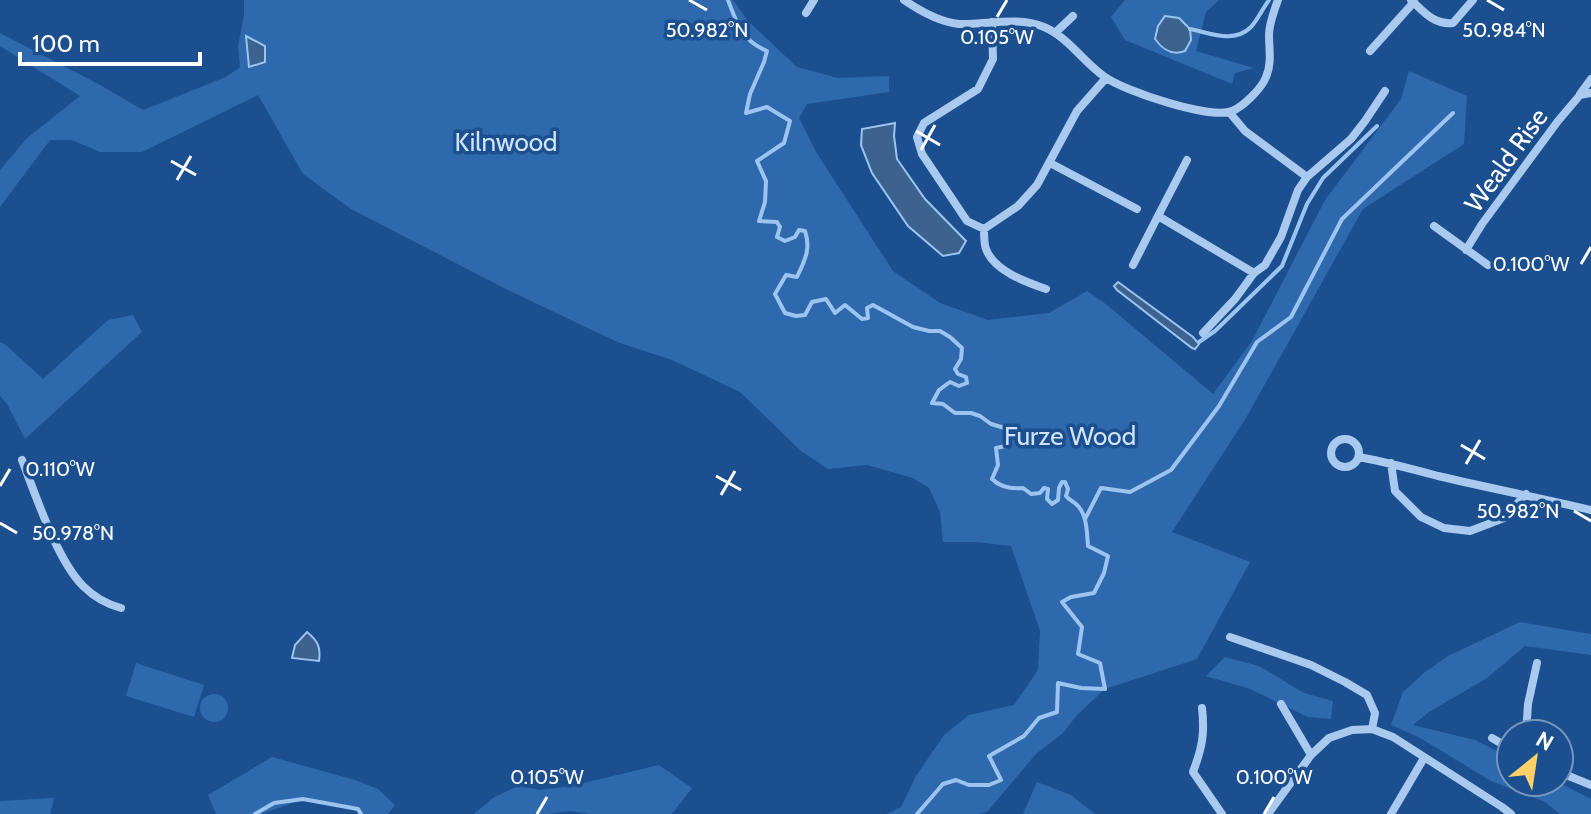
<svg xmlns="http://www.w3.org/2000/svg" width="1591" height="814" font-family="Cabin,sans-serif">
<style>
.green{fill:#2e69ad}
.water{fill:#3c6290;stroke:#9cc4f0;stroke-width:2}
.lines{fill:none;stroke-linecap:round;stroke-linejoin:round}
.stream{stroke:#9cc4f0;stroke-width:4}
.minor{stroke:#a9c9ee;stroke-width:8}
.ticks{fill:none;stroke:#fff;stroke-width:3}
.labels{text-anchor:middle;stroke-width:7;stroke-linejoin:round;paint-order:stroke}
.park-label{font-size:26px;fill:#cfe3fa;stroke:#1b4f8f}
.street-label{font-size:26px;fill:#fff;stroke:#1b4f8f}
.ticks-label{font-size:20px;text-anchor:middle;fill:#fff;stroke:#1b4f8f;stroke-width:7;stroke-linejoin:round;paint-order:stroke}
</style>
<rect width="100%" height="100%" fill="#1b4f8f"/>
<path class="green" d="M244,0H733L748,21L797,67L838,78L889,76V92L807,104L799,118L816,152L893,271L940,303L988,320L1049,313L1087,291L1107,305L1213,394L1252,341L1325,200L1401,99L1409,71L1467,96L1464,144L1363,209L1246,418L1172,532L1250,562L1197,659L1105,689L1077,715L1063,733L1036,754L987,812L979,814H887L901,807L916,776L944,735L969,715L1014,705L1038,670L1040,631L1011,546L976,542H943L940,512L929,488L913,478L867,465L828,469L801,451L740,392L672,360L620,343L598,333L506,289L351,209L303,174L258,95L142,152H100L72,140H50L0,207V170L27,138L80,96L0,46V33L102,86L143,110L226,77L240,67L238,46L244,15Z
M1125,0H1219L1206,12L1196,51L1254,68L1235,73L1232,84L1125,40L1111,17Z
M133,315L142,332L25,439L7,404L0,396V342L6,345L43,379L108,320Z
M1520,622L1591,634V655L1525,646L1487,678L1429,712L1413,725L1475,740L1511,758V782H1558L1591,799V814H1560L1545,802L1491,781L1420,738L1391,725L1403,692L1425,672L1448,656Z
M1225,657L1259,666L1304,693L1333,701L1331,719L1308,717L1250,689L1206,676Z
M136,663L204,685L194,717L126,696Z
M200 708a14 14 0 1 1 28 0a14 14 0 1 1-28 0Z
M272,757L355,780L378,789L395,805L388,814H360L356,811L304,799L261,814H216L208,795Z
M659,765L692,788L672,814H590L569,811L548,814H474L493,798L520,785L539,790L571,786Z
M1037,782L1071,795L1095,814H1023Z
M54,798L50,814H0V801Z"/>
<path class="water" d="M1165,16L1179,18L1190,29L1191,40L1185,51C1172,56 1163,50 1155,39L1158,26Z
M246,36L265,46V62L249,67Z
M895,123L894,136L897,159L925,199L966,241L959,253L943,256L908,226L872,173L861,145L862,129Z
M1118,282L1193,337L1199,344L1195,349L1192,348L1117,290L1114,286Z
M307,632C318,641 321,647 319,661L292,658L295,645Z"/>
<g class="lines">
<path class="stream" d="M728,0C737,24 742,41 767,51L764,62L750,94L746,113L767,107L790,121L784,143L757,161L766,181L765,202L759,221L777,222L780,227L777,237L785,241L795,237L799,230L805,231C811,249 805,260 797,277L786,275L775,294L785,313L796,316L805,315L812,302L826,299L835,313L845,305L862,319L868,318L867,308L873,305L913,327L929,331H940L950,337L962,348L961,359L955,369L958,374L966,377L967,383L959,386L950,382L939,390L932,403L943,404L955,413H971L980,416L991,424L1008,429L1012,435L1006,446L996,448L998,465L992,479C1000,487 1012,489 1023,488L1031,494L1040,493L1044,488L1048,489L1047,499L1052,504L1058,500L1059,488L1062,482H1065L1068,489L1066,496C1069,500 1073,501 1077,505C1087,514 1087,533 1088,546L1108,556L1104,573L1094,593L1071,597L1062,602L1082,627L1078,654L1100,663L1105,689L1081,688L1058,683L1057,712L1039,718L1024,736L989,756L1001,780L989,785H969L956,780L943,784L917,814
M1190,29C1210,33 1234,44 1251,27C1258,19 1263,8 1269,0
M1199,342L1215,331L1282,266L1307,204L1323,178L1377,126
M1085,519L1101,488L1130,492L1171,470L1219,406L1257,342L1291,317L1342,219L1453,113
M255,814L274,803L303,799L358,809L361,814"/>
<path class="minor" d="M904,0C920,11 939,22 959,24C987,25 1017,16 1044,27C1068,37 1084,63 1105,77C1124,91 1211,120 1232,111C1243,107 1262,88 1266,77C1272,64 1269,49 1269,35C1269,24 1274,11 1278,0
M1411,0C1424,12 1434,25 1453,23L1473,0
M806,13L814,0
M992,22L993,59L978,89L924,123L917,137L922,154L967,221L984,229L1018,206L1037,185L1077,111L1106,78
M1055,33L1073,16
M1370,51L1414,2
M1580,94L1591,79
M1230,113L1245,131L1307,177
M1050,163L1137,209
M1158,216L1187,160
M1434,226L1488,265
M984,229C984,235 984,244 986,249C994,271 1026,282 1046,289
M1466,250L1482,224L1558,121L1580,95L1591,93
M1133,265L1158,216L1254,273
M1203,333L1235,299L1254,273L1265,265L1281,237L1298,190L1307,177L1351,139L1365,121L1385,91
M1331 453a14 14 0 1 1 28 0a14 14 0 1 1-28 0Z
M1359,457C1386,462 1412,469 1438,476C1489,488 1540,498 1591,510
M22,460C36,496 57,560 83,586C94,597 106,604 121,608
M1391,463L1395,491L1421,517L1444,528L1470,531L1504,518L1526,494
M1230,637L1311,665L1345,682L1367,695L1375,713L1372,729
M1281,704L1311,755
M1202,708C1205,734 1202,748 1193,772L1222,814
M1526,734L1528,704L1537,663
M1492,738L1511,749
M1559,772L1591,785
M1268,814L1311,755L1329,738L1352,730L1372,729L1393,737L1502,807L1511,814
M1391,814L1424,758"/>
</g>
<path class="ticks" d="M689,0L707,10M1487,0L1504,10M997,17L1007,0M916,131L940,145M921,150L935,125M171,161L196,175M177,180L191,156M1581,264L1591,247M1461,445L1485,459M1466,464L1480,440M716,476L741,490M0,486L10,469M721,495L735,471M1574,511L1591,521M0,523L17,533M537,814L547,797M1264,814L1274,797"/>
<g class="labels">
<g class="park-label">
<text x="506" y="151">Kilnwood</text>
<text x="1070" y="445">Furze Wood</text>
</g>
<g class="street-label">
<text transform="translate(1506 160) rotate(-54)" y="9">Weald Rise</text>
</g>
</g>
<g class="ticks-label">
<text x="707" y="37">50.982°N</text>
<text x="1504" y="37">50.984°N</text>
<text x="997" y="44">0.105°W</text>
<text x="1531" y="271">0.100°W</text>
<text x="60" y="476">0.110°W</text>
<text x="1518" y="518">50.982°N</text>
<text x="73" y="540">50.978°N</text>
<text x="547" y="784">0.105°W</text>
<text x="1274" y="784">0.100°W</text>
</g>
<g transform="translate(1535 758) rotate(30)"><circle r="38" fill="#1b4f8f" stroke="#7695bc" stroke-width="2"/>
<path d="M0-6L14 30L0 20L-14 30Z" fill="#ffd166"/>
<text y="-12" font-size="22" font-weight="bold" text-anchor="middle" fill="#ffffff">N</text>
</g>
<path d="M20 52v12h180v-12" fill="none" stroke="#ffffff" stroke-width="4"/>
<text x="32" y="52" font-size="24" fill="#ffffff" stroke="#1b4f8f" stroke-width="6" paint-order="stroke">100 m</text>
</svg>
